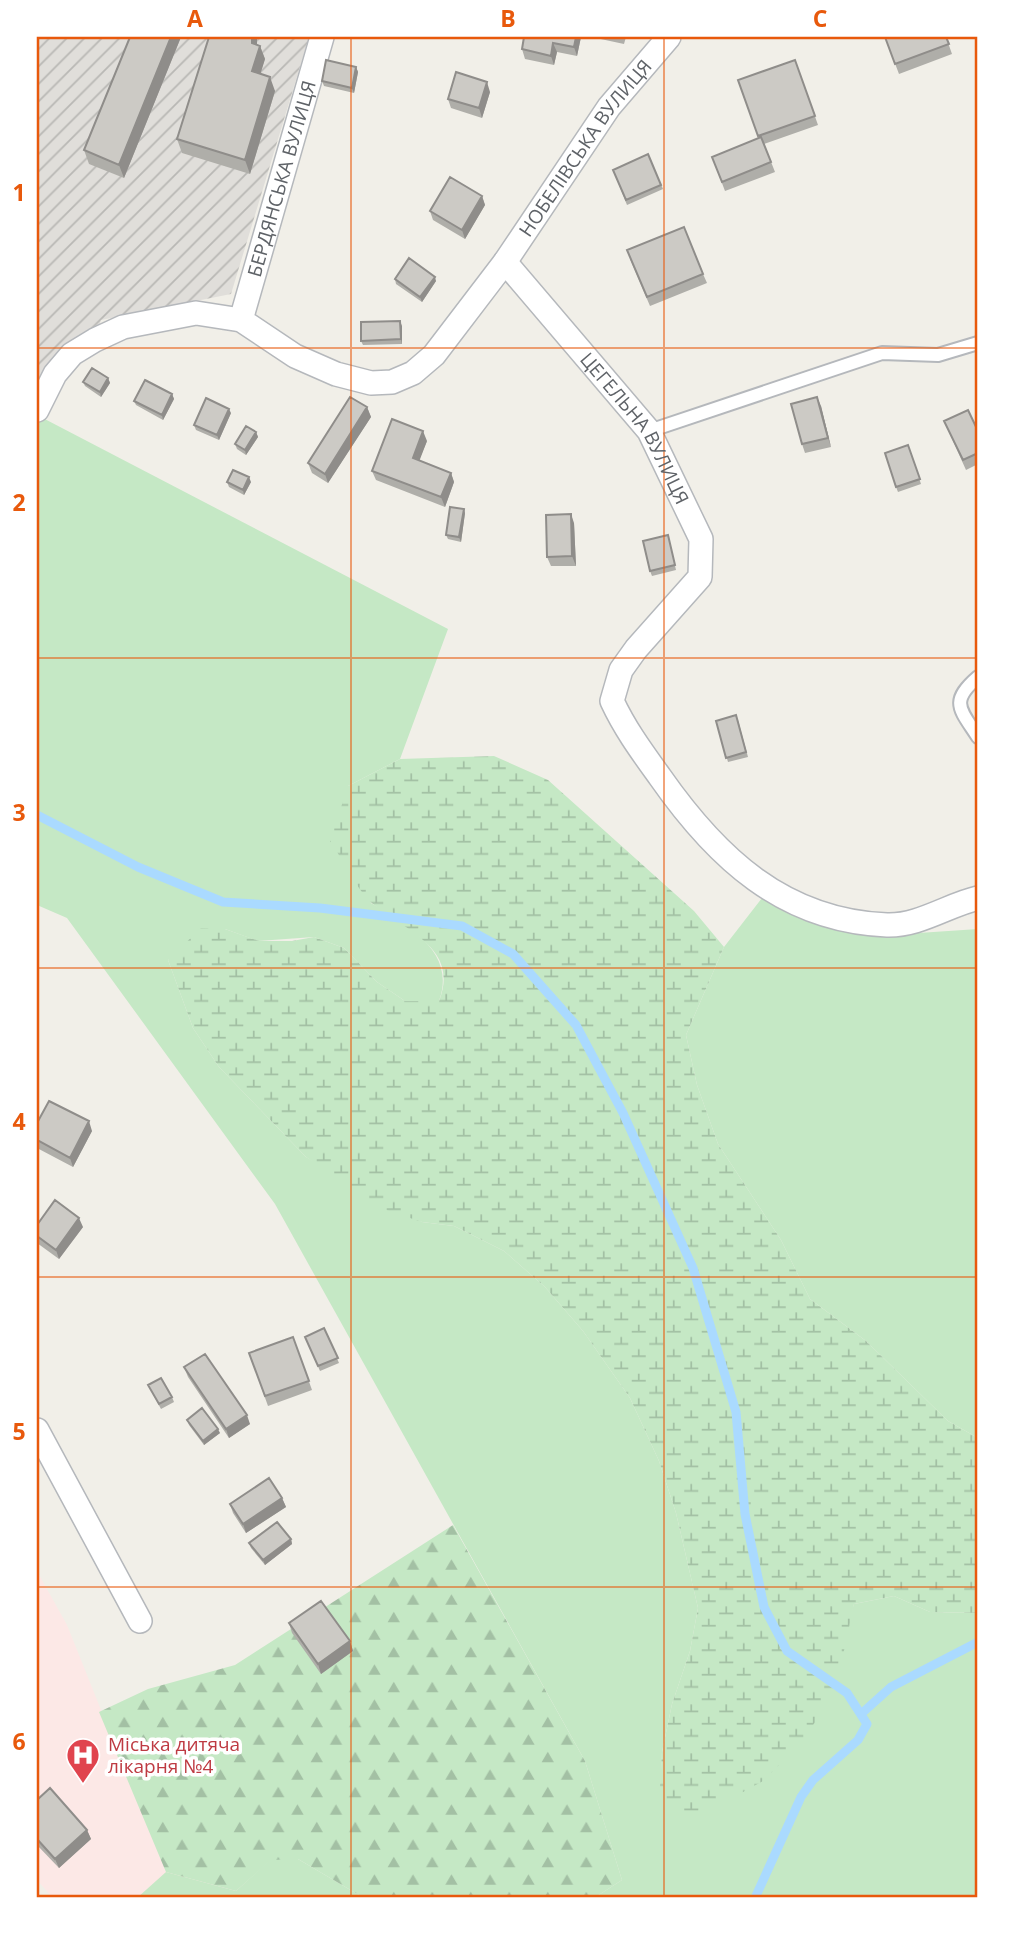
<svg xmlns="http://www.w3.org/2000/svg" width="1015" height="1935" font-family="'Open Sans',sans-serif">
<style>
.industrial{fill:url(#industrial-furrows)}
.medical{fill:#fce8e6}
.green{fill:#c5e8c5}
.forest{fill:url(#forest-firs)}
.wetland{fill:url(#wetland-marsh)}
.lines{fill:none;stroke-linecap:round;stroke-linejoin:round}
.stream{stroke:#aadaff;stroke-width:9}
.service-casing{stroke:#b5b8bc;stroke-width:16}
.minor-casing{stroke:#b5b8bc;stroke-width:26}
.service{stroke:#fff;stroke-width:12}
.minor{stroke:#fff;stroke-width:23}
.wall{fill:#afaea9}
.shaded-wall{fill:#8f8d8a}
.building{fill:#cccac5;stroke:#8f8d8a;stroke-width:2}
.grid{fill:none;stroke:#e8590c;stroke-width:2;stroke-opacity:0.55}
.labels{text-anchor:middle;stroke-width:7;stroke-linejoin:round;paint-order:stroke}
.street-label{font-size:19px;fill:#5f6368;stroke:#fff}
.health-label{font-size:19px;fill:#be3a42;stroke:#fff;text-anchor:start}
.neatline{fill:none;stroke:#e8590c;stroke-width:2.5}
.grid-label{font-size:23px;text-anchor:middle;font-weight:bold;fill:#e8590c}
</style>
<defs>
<pattern id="industrial-furrows" width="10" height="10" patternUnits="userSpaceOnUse" patternTransform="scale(1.75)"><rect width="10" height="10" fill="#e0deda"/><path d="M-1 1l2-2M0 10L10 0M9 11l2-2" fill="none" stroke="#b9b8b5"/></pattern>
<pattern id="forest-firs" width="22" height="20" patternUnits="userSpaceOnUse" patternTransform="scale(1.75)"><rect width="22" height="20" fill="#c5e8c5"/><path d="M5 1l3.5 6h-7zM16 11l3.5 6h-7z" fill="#a3c0a4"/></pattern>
<pattern id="wetland-marsh" width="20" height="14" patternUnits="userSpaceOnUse" patternTransform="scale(1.75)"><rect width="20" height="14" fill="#c5e8c5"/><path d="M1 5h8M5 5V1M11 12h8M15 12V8" fill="none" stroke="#a3c0a4"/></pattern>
</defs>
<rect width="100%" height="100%" fill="#f1efe8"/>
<path class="industrial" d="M37,37H309L231,294L101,320L95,340L37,410Z"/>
<path class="medical" d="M37,1571L67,1625L166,1872L364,1898H53L37,1880Z"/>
<path class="green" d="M37,415L448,629L400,759L348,786L371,903C408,925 457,952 439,1001H405L377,982L344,948L314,937L258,941L225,929L168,960L193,1028L219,1067L306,1157L422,1222L454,1226L504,1251L545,1287L583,1331L630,1398L659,1461L676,1513L698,1608L690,1651L672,1704L662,1752L660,1805L848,1622L854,1604L894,1596L930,1612L978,1613V1898H594L622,1880L585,1761L275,1204L67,918L37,905Z
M762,898L816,922L874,936L978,929V1438L948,1421L866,1341L810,1299L781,1240L718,1144L697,1085L686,1035L724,947Z
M271,1859H298L364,1898H137L166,1872L236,1891Z"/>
<path class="forest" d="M453,1525L585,1761L622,1880L594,1898H364L298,1859L271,1860L236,1891L166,1872L99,1712L148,1689L235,1665Z"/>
<path class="wetland" d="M494,756L548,780L694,911L724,947L686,1035L697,1085L718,1144L781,1240L810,1299L866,1341L948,1421L978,1438V1613L930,1612L894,1596L854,1604L839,1674L825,1708L799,1745L763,1781L692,1820L659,1805L662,1752L672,1704L690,1651L698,1608L676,1513L659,1461L630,1398L583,1331L545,1287L504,1251L454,1226L422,1222L383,1209L306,1157L219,1067L193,1028L168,960L201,928L225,929L259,941H292L314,937L344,948L377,982L405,1001H439C460,948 406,931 373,904C358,892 342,858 330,841L348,786L400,759Z"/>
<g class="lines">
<path class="stream" d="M37,815L138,867L223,902L320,908L462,926L513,954L576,1025L623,1113L693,1268L736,1412L745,1514L764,1607L787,1651L847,1693L867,1724L858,1740L813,1780L801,1797L755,1898
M861,1714L891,1687L978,1642"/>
<defs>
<path id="service" d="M649,431L882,353L938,355L978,343
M978,677C949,702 960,709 978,737"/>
<g id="minor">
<path id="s1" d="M505,262L649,431L701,539L700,577L636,649L621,670L612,701C625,729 642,752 660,777C716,857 783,921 887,925C919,926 948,905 978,898"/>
<path id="s2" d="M241,320L322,37"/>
<path id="s3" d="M37,410L55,374L72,354L95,340L123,327L196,313L241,320L295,356L336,374L371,383L392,382L413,373L434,355L505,262L609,107L669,37"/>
<path d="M37,1430L140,1621"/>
</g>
</defs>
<use href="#service" class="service-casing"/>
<use href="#minor" class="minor-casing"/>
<use href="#service" class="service"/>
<use href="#minor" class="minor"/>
</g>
<path class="wall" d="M130,37H181L124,178L89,164L84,150Z
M581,37L577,56L557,52L554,65L525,59L522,49Z
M596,37H626L624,44L596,38Z
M885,37H946L952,54L899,74Z
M257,44L260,46L265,59L260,74L275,91L250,174L182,153L177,139Z
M795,60L818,125L764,144L775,172L725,191L712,157L759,138L738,80Z
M356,67L358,72L354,93L324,86L322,81Z
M490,92L482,118L451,108L448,99Z
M648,154L663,189L627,205L613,170Z
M482,196L485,205L465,239L433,220L430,211Z
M630,259L703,274L707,283L650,306Z
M395,279L436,281L422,302L396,284Z
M402,326V344L363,345L361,341Z
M108,378L110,383L101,397L85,386L83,382Z
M172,394L174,399L163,420L136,405L134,401Z
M821,406L831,447L805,453L802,444Z
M367,407L371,417L328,483L312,473L308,463Z
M231,413L219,440L196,430L194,425Z
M944,421L978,431V464L966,470Z
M256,432L258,437L246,455L237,449L235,444Z
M427,441L419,460L451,473L454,482L445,507L376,480L372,471Z
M908,445L921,484L898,492L896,487Z
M227,482H251L244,495L229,487Z
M465,513L461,542L448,539L446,535Z
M574,523L576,566H551L547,557Z
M669,540L676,570L652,576L650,571Z
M738,720L748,757L728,762L716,721Z
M37,1123L92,1131L73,1167L37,1148Z
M37,1225L83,1227L59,1259L37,1243Z
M324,1328L339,1363L320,1371L305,1337Z
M293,1337L312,1390L268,1406L249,1353Z
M184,1367L250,1424L229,1438L188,1377Z
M148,1385L172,1397L174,1402L161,1409Z
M187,1420L220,1433L204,1445L189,1425Z
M282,1498L286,1507L246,1533L233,1513L230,1504Z
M291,1539L292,1544L265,1565L251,1548L249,1543Z
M289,1623L350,1641L353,1651L321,1674L292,1633Z
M37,1800L87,1830L91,1839L59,1868L37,1845Z"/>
<path class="shaded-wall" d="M171,37H181L124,178L119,165Z
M252,37H257V56L260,46L265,59L257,85L252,71Z
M576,37H581L577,56L574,47Z
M553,43L557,52L554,65L551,56Z
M356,67L358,72L354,93L352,88Z
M270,77L275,91L250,174L245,160Z
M487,82L490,92L482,118L479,108Z
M482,196L485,205L465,239L462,230Z
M435,277L436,281L422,302L420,297Z
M400,321L402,326V344L401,339Z
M108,378L110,383L101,397L100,392Z
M172,394L174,399L163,420L162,415Z
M817,397L821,406L831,447L828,438Z
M367,407L371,417L328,483L325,474Z
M229,409L231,413L219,440L217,435Z
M423,431L427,441L417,467L413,458Z
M256,432L258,437L246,455L245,450Z
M451,473L454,482L445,507L441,497Z
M249,477L251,482L244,495L243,490Z
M464,509L465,513L461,542L459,537Z
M571,514L574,523L576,566L572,556Z
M89,1121L92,1131L73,1167L70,1158Z
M79,1218L83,1227L59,1259L56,1250Z
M247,1415L250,1424L229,1438L226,1429Z
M218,1429L220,1433L204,1445L203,1441Z
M282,1498L286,1507L246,1533L243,1524Z
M291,1539L292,1544L265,1565L263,1560Z
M350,1641L353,1651L321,1674L318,1664Z
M87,1830L91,1839L59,1868L55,1859Z"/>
<path class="building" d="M130,37H171L119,165L84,150Z
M209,37H252V43L260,46L252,71L270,77L245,160L177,139Z
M524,37H576L574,47L553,43L551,56L522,49Z
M885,37H946L949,44L895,64Z
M326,60L356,67L352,88L322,81Z
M795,60L815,116L758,136L738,80Z
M456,72L487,82L479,108L448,99Z
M761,137L771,162L722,182L712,157Z
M648,154L661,185L626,200L613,170Z
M450,177L482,196L462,230L430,211Z
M684,227L703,274L647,297L627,250Z
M409,258L435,277L420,297L395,279Z
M400,321L401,339L361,341V322Z
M92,368L108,378L100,392L83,382Z
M145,380L172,394L162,415L134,401Z
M350,397L367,407L325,474L308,463Z
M817,397L828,438L802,444L791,404Z
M206,398L229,409L217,435L194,425Z
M968,410L978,431V453L963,460L944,421Z
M392,419L423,431L413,458L451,473L441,497L372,471Z
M246,426L256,432L245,450L235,444Z
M908,445L920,479L896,487L885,453Z
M233,470L249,477L243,490L227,482Z
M450,507L464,509L459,537L446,535Z
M571,514L572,556L547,557L546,515Z
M668,535L675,565L650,571L643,541Z
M736,715L746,752L726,758L716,721Z
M49,1101L89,1121L70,1158L37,1140V1123Z
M55,1200L79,1218L56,1250L37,1236V1225Z
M324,1328L338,1358L318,1366L305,1337Z
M293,1337L309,1381L265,1396L249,1353Z
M205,1354L247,1415L226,1429L184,1367Z
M161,1378L172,1397L159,1404L148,1385Z
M202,1408L218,1429L203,1441L187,1420Z
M269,1478L282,1498L243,1524L230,1504Z
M277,1522L291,1539L263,1560L249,1543Z
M321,1601L350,1641L318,1664L289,1623Z
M50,1788L87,1830L55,1859L37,1839V1800Z"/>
<path class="grid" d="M351,37V1898M664,37V1898M37,348H978M37,658H978M37,968H978M37,1277H978M37,1587H978"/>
<defs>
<symbol id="hospital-pin" viewBox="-11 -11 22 30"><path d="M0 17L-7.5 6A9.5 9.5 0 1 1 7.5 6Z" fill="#e0444e" stroke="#fff"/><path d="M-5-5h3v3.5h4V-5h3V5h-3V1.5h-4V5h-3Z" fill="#fff"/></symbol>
</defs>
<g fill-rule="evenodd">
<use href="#hospital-pin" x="64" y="1736" width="38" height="52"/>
</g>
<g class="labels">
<g class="street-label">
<text dy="7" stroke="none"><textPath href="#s3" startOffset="718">НОБЕЛІВСЬКА ВУЛИЦЯ</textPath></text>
<text dy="7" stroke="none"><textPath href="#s2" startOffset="147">БЕРДЯНСЬКА ВУЛИЦЯ</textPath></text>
<text dy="7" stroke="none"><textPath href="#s1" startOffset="212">ЦЕГЕЛЬНА ВУЛИЦЯ</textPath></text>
</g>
<g class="health-label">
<text x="108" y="1751">Міська дитяча<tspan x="108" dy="22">лікарня №4</tspan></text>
</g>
</g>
<rect width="1015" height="1935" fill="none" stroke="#ffffff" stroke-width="77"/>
<rect x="38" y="38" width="938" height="1858" class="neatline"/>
<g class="grid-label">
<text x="195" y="27">A</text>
<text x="508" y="27">B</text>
<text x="820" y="27">C</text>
<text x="19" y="201">1</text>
<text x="19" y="511">2</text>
<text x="19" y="821">3</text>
<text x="19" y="1130">4</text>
<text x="19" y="1440">5</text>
<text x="19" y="1750">6</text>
</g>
</svg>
